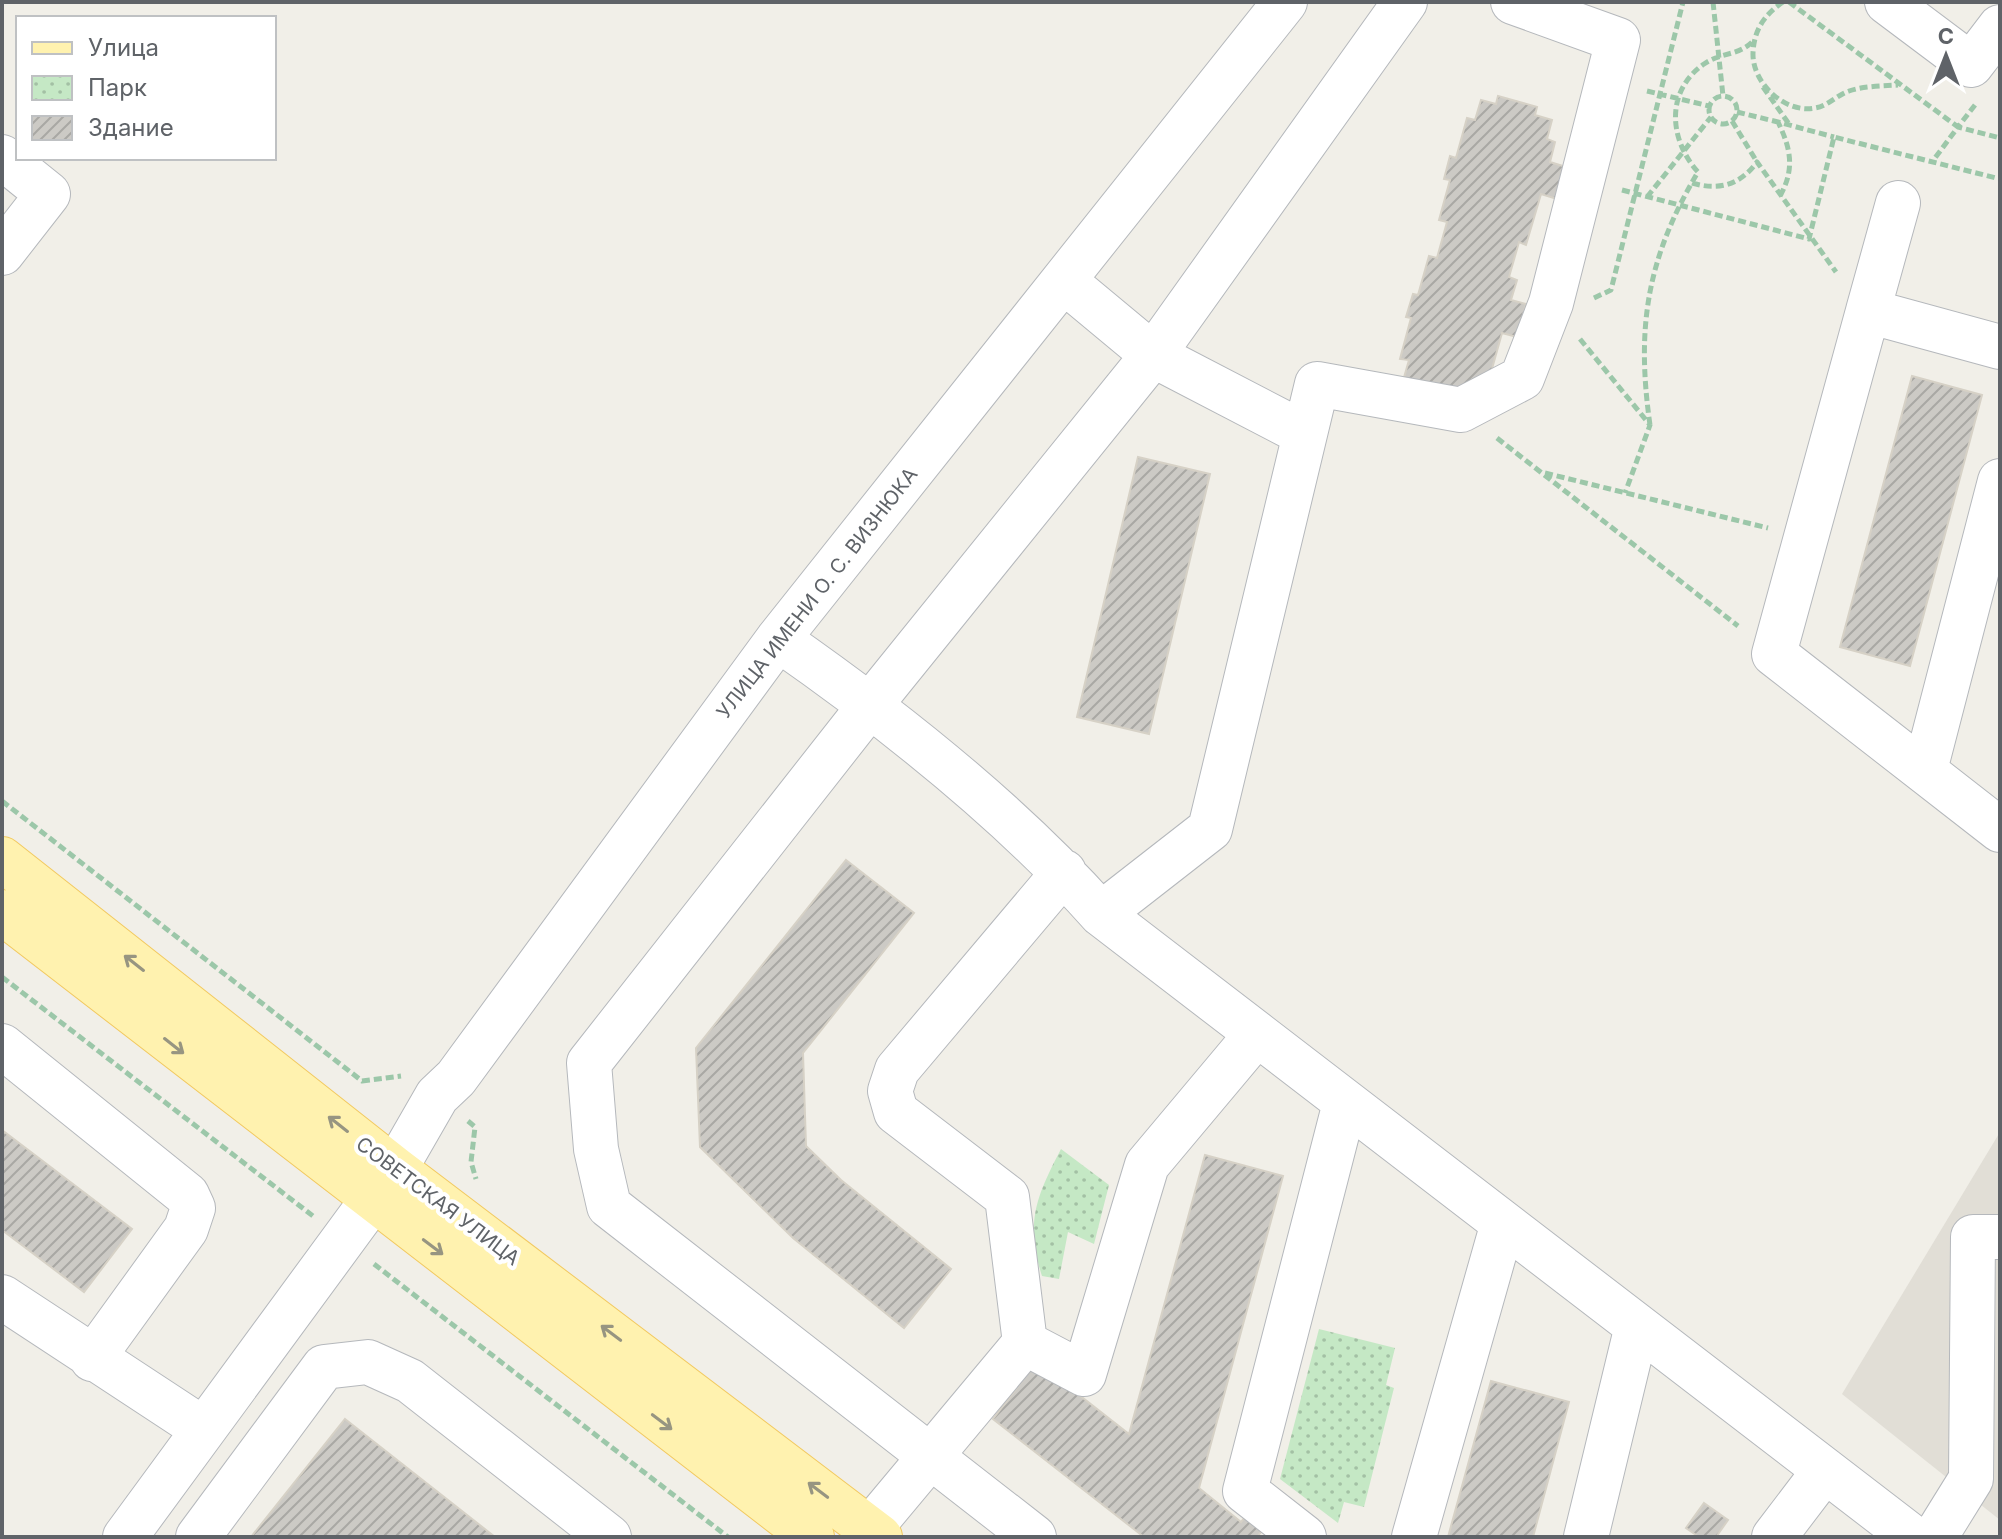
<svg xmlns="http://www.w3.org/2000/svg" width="2002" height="1539" font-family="Inter,sans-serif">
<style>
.education{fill:#e1ded6}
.park{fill:url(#park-dots)}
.building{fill:url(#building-hatch);stroke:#d6d1c6;stroke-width:2}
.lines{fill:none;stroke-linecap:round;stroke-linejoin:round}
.minor-casing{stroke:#b5b8bc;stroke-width:46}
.major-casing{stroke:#f2c960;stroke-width:46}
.path{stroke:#9cc7a9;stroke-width:5;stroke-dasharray:8 4;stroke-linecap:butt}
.minor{stroke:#fff;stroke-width:44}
.major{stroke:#fff2af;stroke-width:44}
.oneway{stroke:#979581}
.labels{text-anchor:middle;stroke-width:8;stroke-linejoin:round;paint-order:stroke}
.street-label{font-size:20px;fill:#5f6368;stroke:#fff}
</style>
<defs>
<pattern id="park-dots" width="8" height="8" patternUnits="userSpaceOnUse" patternTransform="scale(2)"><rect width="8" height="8" fill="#c5e8c5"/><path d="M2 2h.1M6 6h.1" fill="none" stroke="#a3c0a4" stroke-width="1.8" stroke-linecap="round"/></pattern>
<pattern id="building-hatch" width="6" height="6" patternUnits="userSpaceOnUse" patternTransform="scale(2)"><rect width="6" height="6" fill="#cccac5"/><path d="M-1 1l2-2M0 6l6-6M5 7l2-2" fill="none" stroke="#a9a8a4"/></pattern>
</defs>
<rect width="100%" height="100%" fill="#f1efe8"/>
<path class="education" d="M2000,1132V1520L1842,1394Z"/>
<path class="park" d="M1061,1149L1109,1185L1094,1244L1068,1232L1059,1279L1042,1276C1025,1223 1036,1197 1061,1149Z
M1319,1329L1395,1348L1386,1385L1394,1388L1364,1507L1344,1502L1338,1523L1280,1479Z"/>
<path class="building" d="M1498,96L1537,107L1535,115L1552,120L1547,139L1555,142L1550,162L1566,167L1557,199L1541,194L1526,245L1519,242L1509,277L1517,280L1511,300L1526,304L1517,337L1502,333L1488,383L1416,393L1403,381L1409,360L1400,359L1411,318L1406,317L1413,294L1418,295L1429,256L1437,258L1447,222L1439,220L1450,180L1444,179L1450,156L1456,158L1467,118L1475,120L1481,100L1496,104Z
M1912,376L1982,395L1910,666L1840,647Z
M1138,457L1210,474L1149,734L1077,717Z
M846,860L914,913L803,1053L806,1146L841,1180L951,1269L904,1328L793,1238L700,1147L696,1048Z
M2,1130L132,1229L84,1292L2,1230Z
M1205,1155L1283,1176L1199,1488L1241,1522L1252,1508L1269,1522L1257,1537H1144L993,1419L1037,1362L1129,1434Z
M1491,1381L1569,1402L1533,1537H1448Z
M345,1419L495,1537H251Z
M1704,1503L1728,1520L1716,1537H1699L1686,1528Z"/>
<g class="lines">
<defs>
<path id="minor" d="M1887,2L1971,65L2000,27
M2,157L48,194L2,253
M1064,281L1153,355L1303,433
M1868,311L1898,203
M2000,347L1868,311L1774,654L2000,830
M778,639C890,717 1010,812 1101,914L1912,1537
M1925,770L2000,481
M1101,914L1210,829L1317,384L1461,410L1522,378L1551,303L1618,40L1513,2
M2,1046L187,1195L193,1208L186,1229L92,1359
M2,1297L203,1429
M1025,1343L1007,1197L896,1112L890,1091L897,1070L1064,872
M125,1537L395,1169L437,1096L456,1078L778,639L1285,2
M198,1537L324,1367L368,1362L410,1381L609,1537
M863,1537L1025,1343L1084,1374L1147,1165L1256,1035
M1034,1537L609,1206L596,1149L589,1063L871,704L1153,355L1405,2
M1304,1537L1245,1491L1345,1103
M1414,1537L1503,1223
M1586,1537L1637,1326
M1774,1537L1825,1470
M1935,1537L1971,1479L1973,1237H2000"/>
<path id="major" d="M2,859L395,1169L880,1537
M2,912L812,1537"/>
</defs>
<use href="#minor" class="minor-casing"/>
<use href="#major" class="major-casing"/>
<path class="path" d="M1713,2L1723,96
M1783,2C1764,15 1754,30 1753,53C1752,83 1785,114 1815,108C1828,106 1837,95 1849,91C1864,86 1882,86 1898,85
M1789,2L1958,127L1932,162
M1763,87L1789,124
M1647,91L1709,106
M1709 110a14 14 0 1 1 28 0a14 14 0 1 1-28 0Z
M1975,105L1958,127L2000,138
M1737,112L1778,122
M1732,121L1757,162
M1692,183C1719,191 1740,185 1757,162L1836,272
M1622,190L1809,239L1834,137L2000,179
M1780,196C1795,169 1791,149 1778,122L1834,137
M1647,197L1711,117
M1594,298L1611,290L1683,2
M1580,339L1650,425L1625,493
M1650,425C1636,327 1647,258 1698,172C1669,140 1665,91 1704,64C1721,52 1740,56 1754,40
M1497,438L1738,626
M1545,473L1768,528
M2,801L362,1081L401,1076
M2,977L313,1216
M468,1121L475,1127L471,1162L476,1179
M374,1264L728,1537"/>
<use href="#minor" class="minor"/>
<use href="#major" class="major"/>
</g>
<defs><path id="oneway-shaft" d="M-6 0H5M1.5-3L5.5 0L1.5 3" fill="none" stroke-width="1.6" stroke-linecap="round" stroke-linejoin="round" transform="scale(2)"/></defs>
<g class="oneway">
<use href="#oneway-shaft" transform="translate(134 963) rotate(-142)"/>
<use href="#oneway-shaft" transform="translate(174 1046) rotate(38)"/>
<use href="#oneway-shaft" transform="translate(338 1124) rotate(-142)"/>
<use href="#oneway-shaft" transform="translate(433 1247) rotate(37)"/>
<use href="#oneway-shaft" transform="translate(611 1333) rotate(-143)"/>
<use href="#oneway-shaft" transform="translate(662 1422) rotate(37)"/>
<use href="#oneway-shaft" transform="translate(818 1490) rotate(-143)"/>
</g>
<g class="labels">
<g class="street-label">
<text transform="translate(817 593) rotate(-52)" y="7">УЛИЦА ИМЕНИ О. С. ВИЗНЮКА</text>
<text transform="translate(438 1201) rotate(37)" y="7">СОВЕТСКАЯ УЛИЦА</text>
</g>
</g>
<rect width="2002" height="1539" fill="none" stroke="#5f6368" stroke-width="8"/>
<rect x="16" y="16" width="260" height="144" fill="#ffffff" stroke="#bfc1c3" stroke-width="2"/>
<rect x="32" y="42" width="40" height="12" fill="#fff2af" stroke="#bfc1c3" stroke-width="2"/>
<text x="88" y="56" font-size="24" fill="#5f6368">Улица</text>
<rect x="32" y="76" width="40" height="24" fill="url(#park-dots)" stroke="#bfc1c3" stroke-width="2"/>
<text x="88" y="96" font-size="24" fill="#5f6368">Парк</text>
<rect x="32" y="116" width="40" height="24" fill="url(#building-hatch)" stroke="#bfc1c3" stroke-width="2"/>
<text x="88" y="136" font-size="24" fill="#5f6368">Здание</text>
<g transform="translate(1946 56)" stroke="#ffffff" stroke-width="6" paint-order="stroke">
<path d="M0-6L14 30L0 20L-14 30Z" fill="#5f6368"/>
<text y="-12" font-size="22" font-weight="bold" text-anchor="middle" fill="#5f6368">С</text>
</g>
</svg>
